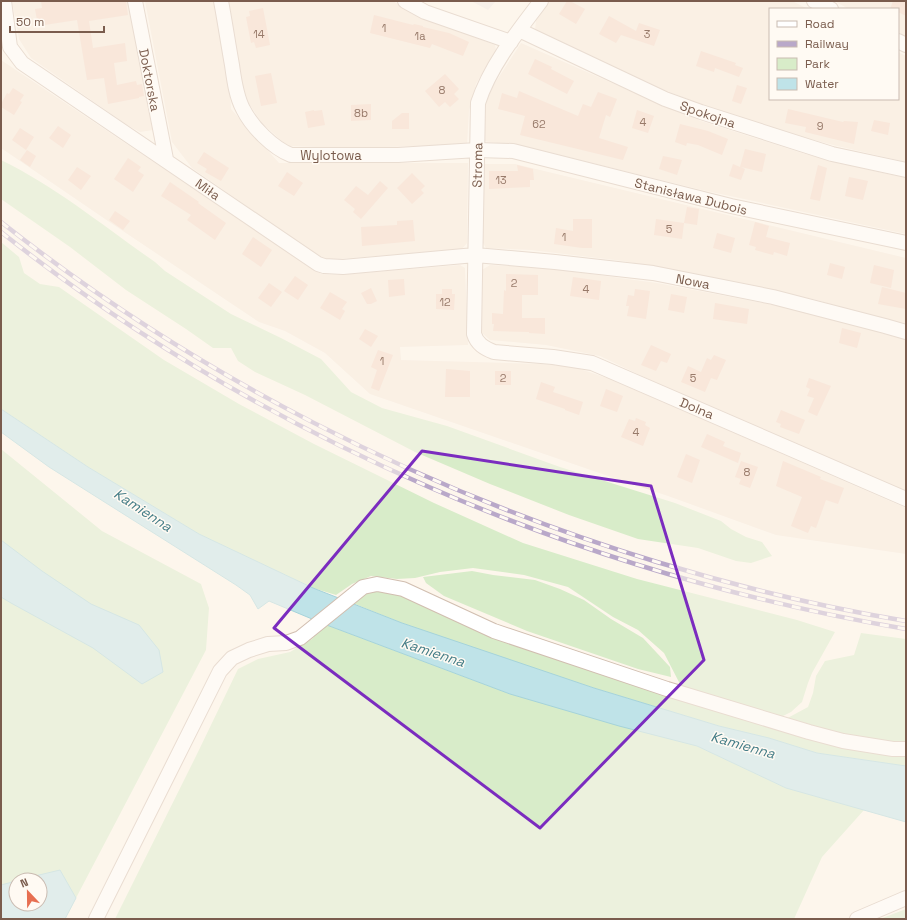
<svg xmlns="http://www.w3.org/2000/svg" width="907" height="920" font-family="'Space Grotesk',sans-serif">
<style>
.residential{fill:#f5e8da}
.industrial{fill:#efe9e4}
.green{fill:#d8ecc9;fill-rule:evenodd}
.water{fill:#bfe3e8;stroke:#a5d3da}
.building{fill:#f3d5c3}
.lines{fill:none;stroke-linecap:round;stroke-linejoin:round}
.street-casing{stroke:#d1beb0;stroke-width:16}
.street{stroke:#fff;stroke-width:14}
.rail-casing{stroke:#b9a8c9;stroke-width:4.5}
.rail{stroke:#fffaf3;stroke-width:3;stroke-dasharray:9;stroke-linecap:butt}
.marked{fill:none;stroke:#7b2cbf;stroke-width:3;stroke-linejoin:round}
.labels{text-anchor:middle;stroke-width:3;stroke-linejoin:round;paint-order:stroke}
.number-label{font-size:11px;fill:#987a6a}
.street-label{font-size:13px;fill:#7a5c4d;stroke:#fffaf3}
.water-label{font-size:14px;font-style:italic;fill:#437c86;stroke:#fffaf3}
</style>
<rect width="100%" height="100%" fill="#fdf6ec"/>
<path class="residential" d="M12,1H128L153,130L140,132L127,125L31,58L19,39Z
M145,1H214L230,91L231,109L279,163H468L467,243L462,249L339,259L321,258L192,168L172,142Z
M229,1H393L411,13L495,45L496,50L476,84L469,111L467,145L344,148L287,146L261,122L244,96Z
M550,1H792L808,9H770V99H898V52L906,56V162L833,145L751,123L664,90L535,31L536,20Z
M834,1H906V36L898,32V9H849Z
M521,43L637,94L701,121L805,154L874,171L906,178V234L702,190L523,146L483,141L486,101L495,83Z
M1,60L321,274L337,275L460,265L465,268L468,345L400,347L401,360L541,364L574,367L610,379L906,508V554L776,535L668,496L611,477L370,394L325,353L285,331L259,322L108,221L1,148Z
M483,164H515L906,258V326L817,300L732,281L623,261L531,250L486,248L483,243Z
M490,265L546,268L657,283L805,311L906,340V491L663,386L600,356L546,345L490,340L482,333V270Z"/>
<path class="industrial" d="M471,1H496L488,10Z"/>
<path class="green" d="M1,160C55,186 106,228 155,262L165,271L231,314L281,338L321,359L351,392L382,408L447,426L560,467L675,503L721,521L731,529L746,537L762,542L772,556L751,563L736,561L698,548L638,539L569,515L490,484L415,452L305,395L255,372L238,361L231,348H213L186,329L126,290L70,247L1,199Z
M1,242L19,257L24,273L40,284L59,287L164,360L239,404L314,444L434,503L523,543L637,579L797,620L835,632L812,673L808,683L802,702L791,712L779,718L681,686L664,653L638,630L613,617L568,587L524,575L473,568L440,572L415,578L397,579L371,576L352,584L336,595L313,588L199,534L88,467L1,409Z
M1,449L102,531L201,584L209,608L206,650L65,919H1ZM16,880H40V904H16Z
M472,571L493,575L535,580L560,589L584,600L611,619L643,638L670,667L671,677L638,669L527,631L444,596L426,583L423,577Z
M375,589L390,591L769,728L808,707L813,693L816,676L825,661L854,655L861,633L906,639V766L817,753L769,738L719,726L594,688L486,653L402,623L355,604L354,597Z
M324,624L510,694L697,746L786,788L864,810L822,857L794,919H115L197,754L238,669L258,659L290,652L312,639Z
M906,909V919H880Z"/>
<path class="water" d="M1,409L88,467L199,534L313,588L402,623L594,688L719,726L769,738L817,753L906,766V822L786,788L697,746L619,726L510,694L324,624L269,601L258,609L250,595L236,585L49,467L1,432Z
M1,540L42,571L91,604L139,625L159,650L163,672L142,684L93,648L11,603L1,597Z
M60,870L76,898L65,919H1V885L16,881V904H40V880H18Z"/>
<path class="building" d="M41,1H126L128,15L89,21L93,48L125,43L127,61L114,63L117,85L136,81L137,85L142,84L144,96L139,97V98L108,104L104,78L87,80L77,20L38,26L35,9L42,8Z
M567,1H570L585,9L576,24L559,14Z
M893,1H906V16L898,12V9H890Z
M263,8L270,45L256,48L254,42L251,43L246,17L250,16L249,11Z
M374,15L413,25L414,24L423,26V27L449,33L469,42L463,56L432,44L430,48L370,33Z
M609,16L636,31L639,23L660,30L654,46L621,35L616,43L599,34Z
M701,51L736,63L735,65L743,68L739,77L715,68L714,72L696,66Z
M535,59L552,67L551,69L574,81L567,94L528,74Z
M271,73L277,103L261,106L255,76Z
M445,74L459,89L454,94L459,99L450,107L445,102L439,107L425,91Z
M737,85L747,88L741,104L732,101Z
M13,88L24,95L20,101L22,102L14,115L1,107V104L7,93L9,94Z
M519,91L578,116L583,104L591,107L598,92L617,99L610,117L606,115L599,138L628,147L623,160L520,135L525,116L498,109L502,93L517,98Z
M371,104V120L351,121V105Z
M788,109L843,122L844,121L858,122L854,144L805,132L806,127L785,123Z
M314,110V111L322,110L325,125L308,128L305,112Z
M637,110L654,116L648,133L632,128Z
M402,113H409V129H392V121Z
M874,120L890,123L888,135L871,131Z
M680,124L708,131L728,139L722,155L698,145L687,143L686,146L675,142Z
M58,126L71,135L63,148L49,138Z
M20,128L34,137L26,150L12,140Z
M745,149L766,154L762,172L741,167L745,169L741,180L729,176L733,164L740,167Z
M27,150L36,156L30,167L20,160Z
M204,152L229,168L221,181L205,172L207,169L197,163Z
M663,156L682,160L677,175L659,169Z
M128,158L141,167L138,171L144,175L133,192L114,179Z
M517,165L533,169L534,180H530V187L489,189V171H518Z
M818,165L827,168L820,201L810,199Z
M77,167L91,176L81,190L68,180Z
M287,172L303,183L294,196L278,186Z
M412,173L425,186L421,190L424,193L412,204L397,188Z
M849,177L868,181L863,200L845,196Z
M380,181L388,188L361,219L353,212L355,209L344,200L356,186L368,195Z
M170,182L199,202L198,203L226,223L215,240L187,220L191,215L161,196Z
M687,207L699,209L697,225L684,223L682,239L654,235L656,219L684,223Z
M115,211L130,221L123,230L109,220Z
M573,219H592V248H582L554,244L556,228L573,231Z
M413,220L415,241L362,246L361,227L397,225V221Z
M755,222L769,226L766,237L790,243L787,256L774,252L773,255L755,250L756,247L749,245Z
M717,233L735,238L731,253L713,248Z
M253,237L272,250L261,267L242,254Z
M830,263L845,267L842,279L827,275Z
M874,265L894,270L891,288L870,283Z
M506,274L538,275V295H522V318H545V334L529,333V332L493,331L494,324H492V313L503,314L504,290L506,291Z
M295,276L308,285L298,300L284,291Z
M573,277L601,281L599,300L570,296Z
M404,279L405,295L389,297L388,280Z
M269,283L282,292L271,307L258,298Z
M882,287L906,293V309L878,304Z
M371,288L377,301L371,304H367L361,293Z
M442,289H452V294H455L454,310L436,309V294H442Z
M635,289L650,291L646,319L627,316L629,306H626L628,295L634,296Z
M330,292L347,302L342,309L345,311L340,320L320,308Z
M671,294L687,297L684,313L668,310Z
M715,303L749,309L747,324L713,319Z
M842,328L861,333L857,348L839,343Z
M365,329L378,336L371,347L359,339Z
M651,345L671,354L667,363L661,361L656,371L641,365Z
M378,350L393,355L379,391L371,388L377,370L371,367Z
M714,355L726,360L717,380L711,378L705,392L681,382L688,366L701,372L707,358L711,360Z
M446,369L470,371V397H445Z
M495,371H511V385H495Z
M809,378L831,386L817,416L808,412L814,398L807,396L810,389L806,387Z
M541,382L555,387L553,392L583,402L579,415L565,410V409L536,399Z
M606,389L623,396L617,412L600,406Z
M781,410L805,420L799,434L780,427L781,424L776,422Z
M636,418L646,422L645,425L650,428L643,446L621,437L629,419L635,421Z
M707,434L725,442L723,446L741,453L738,463L701,447Z
M686,454L700,460L692,483L677,477Z
M741,461L758,467L750,488L739,484L741,479L735,477Z
M783,461L821,477L820,479L844,488L838,504L826,500L816,528L811,526L808,533L791,526L802,497L776,486Z"/>
<g class="lines">
<defs>
<path id="street" d="M4,1L10,47L22,63L318,264L324,266L343,267L475,255L555,262L653,273L773,297L885,326L906,332
M135,1L166,159
M221,1C225,22 228,43 232,65C234,79 236,96 243,109C252,127 273,148 291,155H398L477,150L513,151L731,206L906,243
M405,1L425,12L511,42
M541,1C518,31 490,66 478,103L474,334C477,344 484,348 494,352L553,357L592,363L906,499
M814,1L831,9
M519,30L665,99L701,112L832,154L906,170
M898,41L906,45
M96,919L220,671L232,658L249,650L268,644L286,643L300,638L363,587L377,584L403,589L494,631L667,689L809,732L843,741L893,749H906
M857,919L906,898"/>
</defs>
<use href="#street" class="street-casing"/>
<use href="#street" class="street"/>
<defs>
<path id="rail" d="M1,222C195,375 420,490 657,562C739,587 822,607 906,621
M1,232C259,437 581,574 906,629"/>
</defs>
<use href="#rail" class="rail-casing"/>
<use href="#rail" class="rail"/>
</g>
<path d="M0 0H907V920H0ZM422,451L651,486L704,660L540,828L274,628Z" fill="#fdf6ec" fill-opacity=".55" fill-rule="evenodd"/>
<path class="marked" d="M422,451L651,486L704,660L540,828L274,628Z"/>
<g class="labels">
<g class="number-label">
<text x="384" y="32">1</text>
<text x="259" y="38">14</text>
<text x="647" y="38">3</text>
<text x="420" y="40">1a</text>
<text x="442" y="94">8</text>
<text x="361" y="117">8b</text>
<text x="643" y="126">4</text>
<text x="539" y="128">62</text>
<text x="820" y="130">9</text>
<text x="501" y="184">13</text>
<text x="669" y="233">5</text>
<text x="564" y="241">1</text>
<text x="514" y="287">2</text>
<text x="586" y="293">4</text>
<text x="445" y="306">12</text>
<text x="382" y="365">1</text>
<text x="503" y="382">2</text>
<text x="693" y="382">5</text>
<text x="636" y="436">4</text>
<text x="747" y="476">8</text>
</g>
<g class="street-label">
<text transform="translate(150 80) rotate(79)" y="5">Doktorska</text>
<text transform="translate(708 114) rotate(19)" y="5">Spokojna</text>
<text x="331" y="160">Wylotowa</text>
<text transform="translate(477 165) rotate(-89)" y="5">Stroma</text>
<text transform="translate(208 189) rotate(35)" y="5">Miła</text>
<text transform="translate(691 196) rotate(14)" y="5">Stanisława Dubois</text>
<text transform="translate(693 281) rotate(11)" y="5">Nowa</text>
<text transform="translate(697 408) rotate(23)" y="5">Dolna</text>
</g>
<g class="water-label">
<text transform="translate(143 510) rotate(33)" y="5">Kamienna</text>
<text transform="translate(433 652) rotate(18)" y="5">Kamienna</text>
<text transform="translate(743 745) rotate(16)" y="5">Kamienna</text>
</g>
</g>
<rect width="907" height="920" fill="none" stroke="#7a5c4d" stroke-width="4"/>
<rect x="769" y="8" width="130" height="92" fill="#fffaf3" stroke="#cabbb1"/>
<rect x="777" y="21" width="20" height="6" fill="#ffffff" stroke="#cabbb1"/>
<text x="805" y="28" font-size="12" fill="#7a5c4d">Road</text>
<rect x="777" y="41" width="20" height="6" fill="#b9a8c9" stroke="#cabbb1"/>
<text x="805" y="48" font-size="12" fill="#7a5c4d">Railway</text>
<rect x="777" y="58" width="20" height="12" fill="#d8ecc9" stroke="#cabbb1"/>
<text x="805" y="68" font-size="12" fill="#7a5c4d">Park</text>
<rect x="777" y="78" width="20" height="12" fill="#bfe3e8" stroke="#cabbb1"/>
<text x="805" y="88" font-size="12" fill="#7a5c4d">Water</text>
<g transform="translate(28 892) rotate(338)"><circle r="19" fill="#fffaf3" stroke="#cabbb1"/>
<path d="M0-3L7 15L0 10L-7 15Z" fill="#e76f51"/>
<text y="-6" font-size="11" font-weight="bold" text-anchor="middle" fill="#7a5c4d">N</text>
</g>
<path d="M10 26v6h94v-6" fill="none" stroke="#7a5c4d" stroke-width="2"/>
<text x="16" y="26" font-size="12" fill="#7a5c4d" stroke="#fffaf3" stroke-width="3" paint-order="stroke">50 m</text>
</svg>
